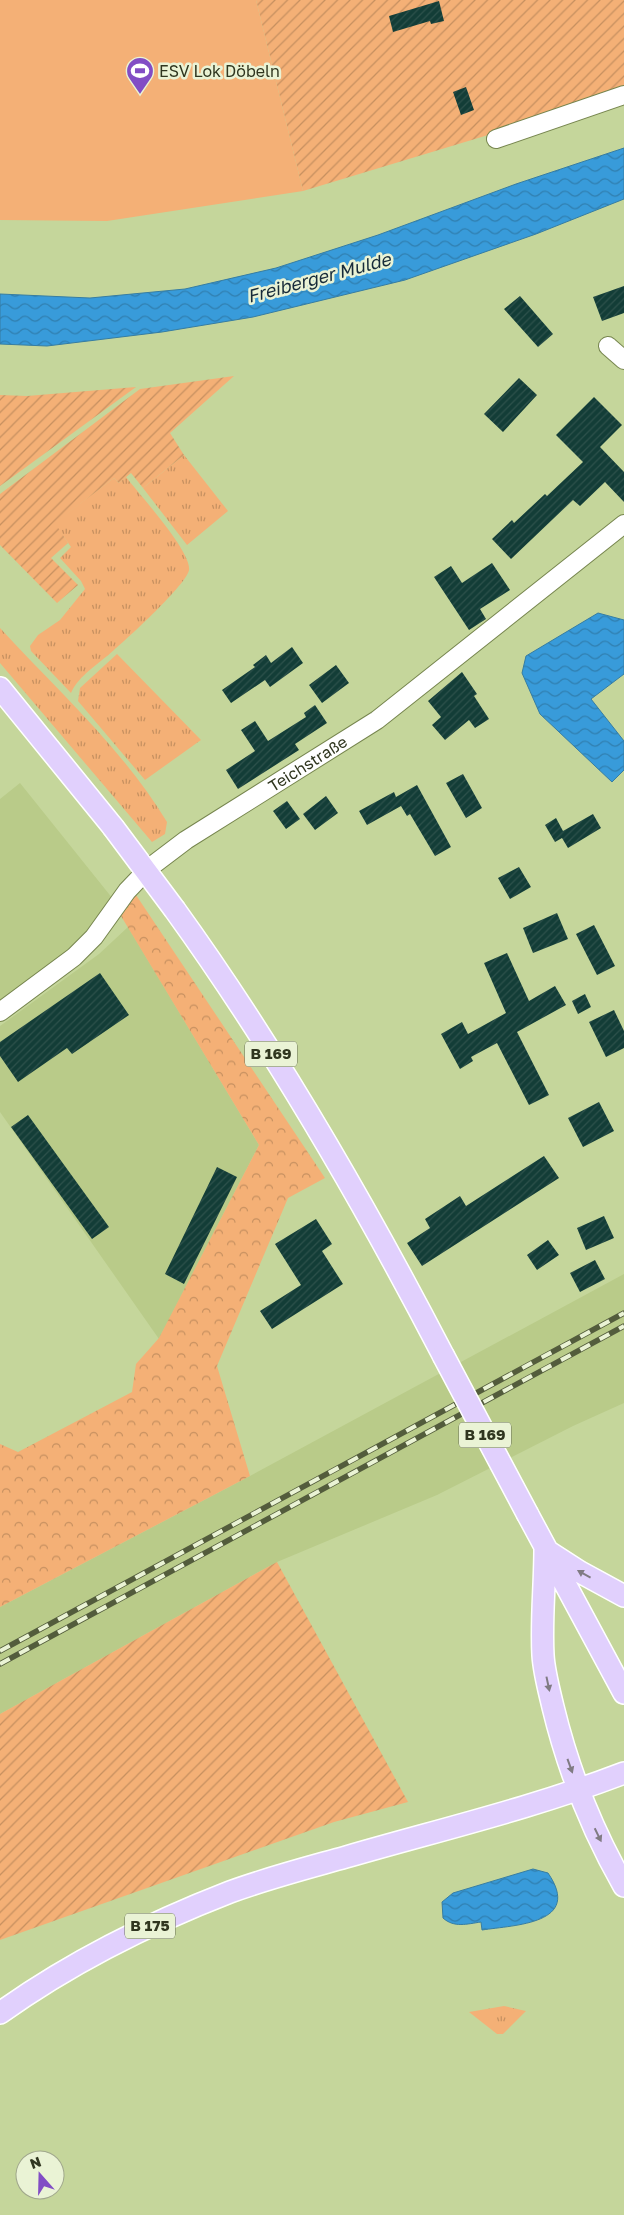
<svg xmlns="http://www.w3.org/2000/svg" width="624" height="2215" font-family="'Golos Text',sans-serif">
<style>
.built{fill:#b9cb89}
.grass{fill:url(#grass-tufts)}
.forest{fill:url(#forest-crowns)}
.garden{fill:url(#garden-furrows)}
.pitch{fill:#f4b076}
.water{fill:url(#water-waves);stroke:#367da2}
.building{fill:url(#building-hatch)}
.lines{fill:none;stroke-linecap:round;stroke-linejoin:round}
.minor-casing{stroke:#76854e;stroke-width:20}
.major-casing{stroke:#fff;stroke-width:24}
.minor{stroke:#fff;stroke-width:18}
.major{stroke:#e1d0fd;stroke-width:21}
.rail-casing{stroke:#535c3c;stroke-width:5.5}
.rail{stroke:#eaf3d5;stroke-width:4;stroke-dasharray:11;stroke-linecap:butt}
.major-bridge-casing{stroke:#fff;stroke-width:24;stroke-linecap:butt}
.major-bridge{stroke:#e1d0fd;stroke-width:21}
.oneway{fill:#807b83}
.labels{text-anchor:middle;stroke-width:5;stroke-linejoin:round;paint-order:stroke}
.shield{fill:#eaf3d5;stroke:#686f56;stroke-width:1}
.shield-label{font-size:15px;font-weight:bold;fill:#30361f}
.poi-label{font-size:16px;fill:#30361f;stroke:#eaf3d5;text-anchor:start}
.street-label{font-size:16px;fill:#30361f;stroke:#eaf3d5}
.water-label{font-size:18px;font-style:italic;fill:#172b3a;stroke:#eaf3d5}
</style>
<defs>
<pattern id="grass-tufts" width="24" height="20" patternUnits="userSpaceOnUse" patternTransform="scale(1.25)"><rect width="24" height="20" fill="#f4b076"/><path d="M3 7l-1-3M5 7V3M7 7l1-3M15 17l-1-3M17 17v-4M19 17l1-3" fill="none" stroke="#c69060"/></pattern>
<pattern id="forest-crowns" width="20" height="18" patternUnits="userSpaceOnUse" patternTransform="scale(1.25)"><rect width="20" height="18" fill="#f4b076"/><path d="M2 6a3 3 0 1 1 6 0M12 15a3 3 0 1 1 6 0" fill="none" stroke="#c69060"/></pattern>
<pattern id="garden-furrows" width="10" height="10" patternUnits="userSpaceOnUse" patternTransform="scale(1.25)"><rect width="10" height="10" fill="#f4b076"/><path d="M-1 1l2-2M0 10L10 0M9 11l2-2" fill="none" stroke="#c69060"/></pattern>
<pattern id="water-waves" width="16" height="10" patternUnits="userSpaceOnUse" patternTransform="scale(1.25)"><rect width="16" height="10" fill="#389bda"/><path d="M0 5q4-4 8 0t8 0" fill="none" stroke="#307fb0"/></pattern>
<pattern id="building-hatch" width="6" height="6" patternUnits="userSpaceOnUse" patternTransform="scale(1.25)"><rect width="6" height="6" fill="#133d37"/><path d="M-1 1l2-2M0 6l6-6M5 7l2-2" fill="none" stroke="#2d514b"/></pattern>
</defs>
<rect width="100%" height="100%" fill="#c5d69b"/>
<path class="built" d="M20,783L113,899L90,926L81,942L0,1002V799Z
M128,927L259,1145L159,1339L0,1112V1026L99,954Z
M624,1274V1403L573,1426L437,1495L277,1562L0,1714V1607L250,1476Z"/>
<path class="grass" d="M184,455L228,511L187,545L143,488Z
M126,477C139,494 192,552 189,570C187,584 127,639 114,650C99,664 79,675 71,693L31,651L30,646L38,635L60,620L85,589L81,581L60,558L71,547L54,523L114,478L119,483Z
M0,628C57,690 123,749 167,822L165,834L152,842L0,663Z
M117,654L201,740L145,780L78,701L80,688Z
M504,2006L526,2011L503,2034H497L469,2012Z"/>
<path class="forest" d="M136,895L325,1178L288,1198L217,1366L250,1476L0,1607V1444L18,1452L132,1392L136,1364L159,1338L259,1145L121,916Z"/>
<path class="garden" d="M256,0H624V87L508,129L303,191Z
M234,376L170,433L184,455L143,488L131,473L119,483L114,478L55,523L68,543L51,558L78,585L57,603L0,545V494L140,389Z
M136,387L0,486V395L27,396Z
M277,1562L408,1802L334,1822L0,1940V1714Z"/>
<path class="pitch" d="M0,0H256L303,191L107,221L0,220Z"/>
<path class="water" d="M624,148V199L536,234L405,280L253,317L162,332L47,346L0,344V294L90,298L185,289L276,268L378,235L516,184Z
M598,613L624,620V674L591,699L624,741V770L612,782L540,714L522,673L526,656Z
M533,1869L548,1873C583,1924 515,1925 482,1930L481,1922C467,1924 454,1928 443,1918L442,1902L453,1893Z"/>
<path class="building" d="M439,1L444,21L431,24L430,21L393,32L389,16Z
M466,87L474,110L461,115L453,92Z
M624,286V313L602,321L593,297Z
M520,296L553,334L538,347L504,309Z
M519,378L537,395L503,432L484,414Z
M594,397L622,425L600,447L624,472V502L605,482L580,506L573,500L511,559L492,539L512,520L514,523L545,494L547,496L583,462L556,435Z
M492,563L510,590L480,609L486,619L469,630L434,577L451,566L462,583Z
M292,647L303,663L270,687L265,680L231,703L222,690L255,667L253,665L266,655L271,663Z
M336,665L349,683L322,703L309,685Z
M462,672L477,694L474,696L489,719L475,728L469,720L445,740L432,725L441,717L428,701Z
M315,705L327,723L295,744L299,750L238,789L226,770L255,751L241,730L255,721L268,741L306,717L304,713Z
M463,774L482,808L466,818L446,783Z
M417,785L451,847L435,856L410,814L407,816L401,806L367,825L359,811L394,792L396,797Z
M326,796L338,813L315,830L303,814Z
M287,801L300,819L286,829L273,811Z
M593,814L601,828L568,848L562,838L555,842L545,825L556,818L563,831Z
M519,867L531,887L510,899L498,878Z
M557,913L568,939L533,953L523,928Z
M594,925L615,966L597,975L576,934Z
M507,953L529,1001L555,986L566,1005L517,1032L549,1095L529,1105L497,1043L471,1057L473,1061L460,1069L441,1034L462,1022L468,1034L506,1013L484,963Z
M100,973L129,1015L72,1054L67,1048L18,1082L0,1056V1042Z
M585,994L591,1007L578,1014L572,1001Z
M614,1010L624,1031V1048L606,1057L589,1022Z
M599,1102L614,1131L583,1147L568,1118Z
M28,1115L109,1227L92,1239L11,1127Z
M544,1156L559,1178L422,1266L407,1243L430,1228L425,1219L460,1196L466,1206Z
M217,1167L237,1177L184,1284L165,1274Z
M604,1216L614,1238L586,1250L577,1228Z
M316,1219L332,1244L322,1251L343,1284L272,1329L260,1311L301,1285L275,1244Z
M548,1240L559,1255L537,1270L527,1255Z
M595,1260L605,1279L580,1292L570,1273Z"/>
<g class="lines">
<defs>
<g id="minor">
<path d="M496,139L624,95"/>
<path d="M608,346L624,360"/>
<path id="s1" d="M0,1012L74,957L94,937L127,891L149,868L186,840L377,720L624,524"/>
</g>
<path id="major" d="M0,688L113,827
M175,910C276,1050 363,1201 443,1355
M528,1515L624,1693
M545,1549C545,1584 541,1620 543,1655C544,1672 549,1690 553,1707C568,1769 592,1830 624,1886
M549,1552L580,1572L624,1596
M0,2013C70,1963 150,1923 230,1892C268,1878 307,1868 346,1857C439,1830 533,1808 624,1773"/>
</defs>
<use href="#minor" class="minor-casing"/>
<use href="#major" class="major-casing"/>
<use href="#minor" class="minor"/>
<use href="#major" class="major"/>
<defs>
<path id="rail" d="M0,1651L624,1313
M0,1664L624,1326"/>
</defs>
<use href="#rail" class="rail-casing"/>
<use href="#rail" class="rail"/>
<defs>
<path id="major-bridge" d="M113,827L175,910
M443,1355L528,1515"/>
</defs>
<use href="#major-bridge" class="major-bridge-casing"/>
<use href="#major-bridge" class="major-bridge"/>
</g>
<defs><path id="oneway-solid" d="M-6-.8H1V-3.2L6.5 0L1 3.2V.8H-6Z" transform="scale(1.25)"/></defs>
<g class="oneway">
<use href="#oneway-solid" transform="translate(584 1574) rotate(-151)"/>
<use href="#oneway-solid" transform="translate(548 1684) rotate(78)"/>
<use href="#oneway-solid" transform="translate(570 1766) rotate(70)"/>
<use href="#oneway-solid" transform="translate(598 1835) rotate(64)"/>
</g>
<defs>
<symbol id="stadium-pin" viewBox="-11 -11 22 30"><path d="M0 17L-7.5 6A9.5 9.5 0 1 1 7.5 6Z" fill="#824dc5" stroke="#eaf3d5"/><path d="M0-5a6.5 5 0 1 0 0 10a6.5 5 0 1 0 0-10ZM-3.5-1.8h7v3.6h-7Z" fill="#fff"/></symbol>
</defs>
<g fill-rule="evenodd">
<use href="#stadium-pin" x="124" y="55" width="32" height="43"/>
</g>
<g class="labels">
<g class="shield">
<rect x="245" y="1041.5" width="52" height="25" rx="4"/>
<rect x="459" y="1422.5" width="52" height="25" rx="4"/>
<rect x="125" y="1913.5" width="50" height="25" rx="4"/>
</g>
<g class="shield-label">
<text x="271" y="1059">B 169</text>
<text x="485" y="1440">B 169</text>
<text x="150" y="1931">B 175</text>
</g>
<g class="poi-label">
<text x="159" y="77">ESV Lok Döbeln</text>
</g>
<g class="street-label">
<text dy="6" stroke="none"><textPath href="#s1" startOffset="399">Teichstraße</textPath></text>
</g>
<g class="water-label">
<text transform="translate(319 278) rotate(-15)" y="6">Freiberger Mulde</text>
</g>
</g>
<g transform="translate(40 2175) rotate(340)"><circle r="24" fill="#eaf3d5" stroke="#a0a78c"/>
<path d="M0-4L9 19L0 12L-9 19Z" fill="#824dc5"/>
<text y="-8" font-size="14" font-weight="bold" text-anchor="middle" fill="#30361f">N</text>
</g>
</svg>
